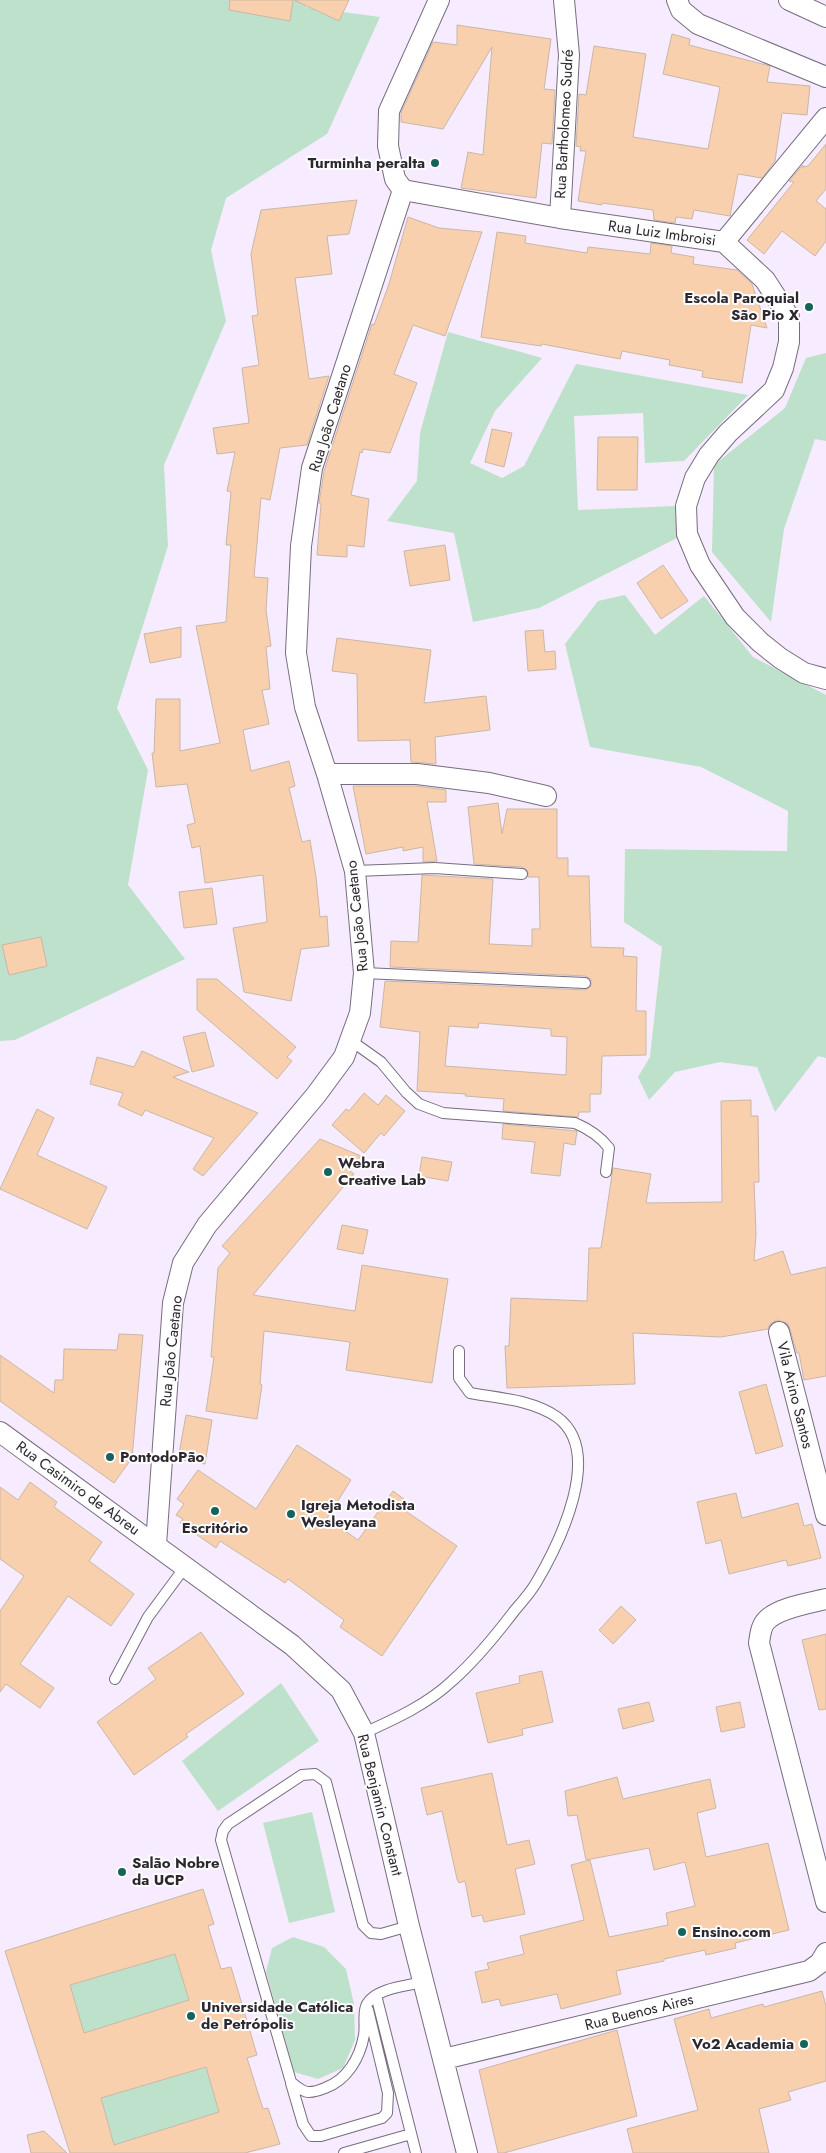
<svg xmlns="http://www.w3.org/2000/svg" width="826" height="2153" font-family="Jost,sans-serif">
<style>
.green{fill:#bde1ca}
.building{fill:#f8d0ae;stroke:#c9b7a8;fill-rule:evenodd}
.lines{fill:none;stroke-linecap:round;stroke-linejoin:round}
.service-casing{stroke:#776d7e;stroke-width:12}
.minor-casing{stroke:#776d7e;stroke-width:22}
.service{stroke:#fff;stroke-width:10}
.minor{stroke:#fff;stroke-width:20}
.poi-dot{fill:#16635c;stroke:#fdfdfd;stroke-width:2}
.labels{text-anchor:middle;stroke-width:4;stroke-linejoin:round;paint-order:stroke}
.street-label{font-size:15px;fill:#2d2830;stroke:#fdfdfd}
.poi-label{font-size:15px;font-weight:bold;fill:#2d2830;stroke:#fdfdfd;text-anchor:start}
</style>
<rect width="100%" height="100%" fill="#f7ebff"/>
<path class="green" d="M0,0H308L306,7L380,17L327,134L226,198L211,250L226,321L164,465L168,546L117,708L148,770L128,885L185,959L15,1040L0,1041Z
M448,332L542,358L495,411L470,463L502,478L524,466L576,364L748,395L684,461L645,463L643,413L574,416L578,510L675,506L677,538L539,608L473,622L454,533L387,521L417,481L420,433Z
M826,353V441L815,439L784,529L771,622L712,552L714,465L785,408L806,358Z
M625,595L655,635L704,596L753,657L826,695V1058L818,1056L775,1112L757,1067L720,1062L675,1072L649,1100L638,1077L650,1057L662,947L624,922L625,849L787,851L788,811L701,767L590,747L565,644L598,601Z
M281,1683L319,1741L218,1811L182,1761Z
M312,1812L335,1912L289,1923L263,1823Z
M293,1937L324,1947L346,1969L354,2004L355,2040L343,2068L318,2079L294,2072L266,1972L272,1948Z
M175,1954L189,2000L84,2033L70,1985Z
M206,2067L219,2112L114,2145L101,2098Z"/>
<path class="building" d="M230,0H293L290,21L229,10Z
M294,0H349L339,21Z
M457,25L551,39L544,89L555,90L552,144L542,143L536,198L461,188L468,152L483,155L492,47L443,129L401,122V113L433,42L457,45Z
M672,34L690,39L689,45L770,66L767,82L810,86L807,115L782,113L775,161L762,178L738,174L730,216L694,210L692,219L676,217L675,223L654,220L653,210L602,203V205L578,201L586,151H580L581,147L576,146L579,94L586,95L594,46L646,54L633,137L708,149L720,87L663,74Z
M826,144V189L816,201L826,209V241L815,256L782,231L764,254L747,240L794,182L789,181L803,165L802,167L808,166Z
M357,200L349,234L327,236L332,274L295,278L309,379L329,376L307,445L280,448L270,500L261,498L254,577L268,578L266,610L271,646L266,647L270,689L262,690L269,724L243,730L251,771L289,761L295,786L289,788L302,842L310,840L316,877L320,917L327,916L329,946L301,949L291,1001L244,992L233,928L267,922L263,875L205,883L200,846L192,848L187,825L195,823L187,784L156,787L152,753H154L156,699H180V751L220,743L196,626L226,622L231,545H226L231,492L227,491L235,452L217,454L213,428L249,423L242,368L259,365L252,316L258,315L251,254L261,210Z
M408,217L439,228L482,232L445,336L413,325L394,374L417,383L390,453L363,449L362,453L360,452L351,495L369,499L364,547L347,545V557L317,555L321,504L319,503L324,471L372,324L374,325L389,284Z
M497,232L526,236L525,243L587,253L588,247L650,254L651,243L672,246L671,253L694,257L693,264L737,270L752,284L767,328L751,325L742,383L702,377L703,371L669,365L670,360L622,351L620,359L542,344L541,346L481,337Z
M492,429L512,433L504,467L485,462Z
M598,437H638L637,490H597Z
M445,545L450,580L410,586L404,551Z
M663,565L688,601L661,619L637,583Z
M181,627V657L150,663L144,634Z
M543,630L545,652L555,651L556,669L528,671L525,631Z
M337,638L431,650L424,703L486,696L490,730L435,737L436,764L411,762L410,740L358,741L357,674L332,671Z
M353,786H416L446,790V802H427L437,861L423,862V847L403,851V847L366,854Z
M498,803L502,834L507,809H557V858H568V876H589L591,947L624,948L623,956L637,957L636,1011H646V1055L602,1056L601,1094H590V1112H579L578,1117L503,1111L504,1099L465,1096L466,1094L417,1091L420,1032L380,1027L385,981L585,990L591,986V979L585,976L390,967L391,941L418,942L422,875L493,879L489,944L532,946V929H540L539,877H528V871L522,867L474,864L468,807ZM479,1023L551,1029V1036L567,1037L566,1075L445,1066L449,1026L478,1028Z
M212,888L217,924L184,928L179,892Z
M41,937L47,966L9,975L2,945Z
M197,979H217L296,1047L287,1057L292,1061L277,1079L197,1010Z
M205,1032L214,1066L192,1072L183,1037Z
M142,1051L189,1072L173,1077L258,1113L203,1176L193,1169L214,1138L145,1110L142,1116L118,1105L123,1093L90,1084L97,1057L134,1067Z
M364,1093L378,1105L386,1095L405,1111L384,1136L381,1133L364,1153L332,1125L346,1109L349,1111Z
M751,1100V1116H758L759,1182H754L756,1234L754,1261L783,1251L791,1275L826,1267V1376L804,1380L799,1353H797L790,1329L787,1323L777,1320L770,1324L768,1329L721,1337L633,1333L635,1384L507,1388L505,1346H509L511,1298L587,1301L589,1248H601L613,1168L651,1174L646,1203L722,1202L721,1101Z
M37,1109L54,1118L37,1155L107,1187L87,1229L0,1189Z
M503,1124L577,1131L575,1145L564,1143L560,1176L531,1173L535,1142L502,1139Z
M320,1139L361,1156L349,1170L354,1174L253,1295L355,1311L362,1265L448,1279L432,1383L346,1370L350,1342L264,1331L260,1384L262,1385L257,1419L206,1411L214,1357H211L218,1268L230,1253L222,1246Z
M422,1157L452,1162L448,1181L419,1176Z
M342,1225L368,1230L363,1254L337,1249Z
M119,1334L143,1335L132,1458L114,1483L0,1401V1355L54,1393L55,1380H63L64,1349L117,1350Z
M766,1384L783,1446L756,1454L739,1392Z
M186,1415L212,1420L205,1464L178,1459Z
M297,1445L351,1480L327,1518L358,1540L393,1491L412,1505L407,1512L457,1546L382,1656L340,1627L344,1620L288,1579L285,1583L220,1541L216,1548L180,1523L183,1519L176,1515L184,1504L177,1499L198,1470L256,1509Z
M30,1482L57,1502L54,1507L102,1542L89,1561L134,1594L111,1626L68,1596L20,1664L54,1688L40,1708L6,1684L0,1692V1611L24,1576L0,1559V1487L18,1500Z
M736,1493L742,1518L798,1503L804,1526L812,1524L821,1558L788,1566L786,1560L729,1574L721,1540L706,1544L697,1502Z
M621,1606L636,1620L613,1644L599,1630Z
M201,1632L244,1694L186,1734L188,1737L134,1775L97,1722L156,1679L148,1668Z
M826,1634V1709L819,1710L802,1640Z
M542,1671L553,1722L522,1729L523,1735L488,1743L476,1693L520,1683L519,1676Z
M649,1702L654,1721L623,1729L618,1709Z
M740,1702L745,1727L721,1732L716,1707Z
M492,1773L507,1845L529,1840L535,1864L515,1869L525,1914L484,1922L482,1915L472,1917L465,1881L459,1883L457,1879L442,1811L427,1815L421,1788Z
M617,1777L623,1799L710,1779L716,1808L697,1813L706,1857L768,1843L789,1930L735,1943L736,1948L706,1955L705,1950L664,1959V1961L616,1971L621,1994L561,2009L557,1994L501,2006L499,1999L482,2003L475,1972L489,1969L487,1963L524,1954L520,1936L584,1920L571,1865L590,1860L609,1937L668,1925L666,1913L695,1906L685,1862L654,1870L649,1848L586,1860L577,1815L568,1816L565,1791Z
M203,1889L214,1924L208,1926L221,1969L231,1967L257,2055L247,2058L263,2109L268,2108L280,2144L245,2153H70L5,1951ZM175,1954L189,2000L84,2033L70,1985ZM206,2067L219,2112L114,2145L101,2098Z
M822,1991L826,2006V2081L788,2092L791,2100L759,2109L769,2153H633L627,2129L698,2110L674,2019L709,2009L711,2018L763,2004L764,2007Z
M617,2030L637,2116L504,2153H498L479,2070Z
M44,2131L67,2153H31L27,2135Z"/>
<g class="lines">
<defs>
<path id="service" d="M355,871L435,868L522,874
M364,973L585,983
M350,1040L381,1062L406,1092L419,1104L443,1113L575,1123C589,1129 600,1136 609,1148L606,1172
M115,1679L148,1617L185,1567
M364,1733C395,1719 428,1704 452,1681C476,1660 496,1635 515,1610C522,1602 530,1593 536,1583C559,1544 605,1452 557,1417C533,1400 498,1398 470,1393L459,1378V1351
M409,1926L381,1934L371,1933L363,1925L326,1782L315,1774L302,1775L228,1824L223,1831L221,1840L291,2082C304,2093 308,2095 325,2088C347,2080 360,2058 364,2035C366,2025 362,2013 367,2004C376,1988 407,1986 423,1982
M376,1995L416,2153
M291,2083L303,2124L311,2136H321L382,2118L387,2113L388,2093L368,2010
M344,2153L411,2134"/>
<path id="minor" d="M677,0L681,10L698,24L826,77
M789,0L826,17
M403,190L560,218L724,242L765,280L789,317V342L783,368L774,390L728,433L709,455L695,478L686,506L687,534L700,565L735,617L760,642L780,658L804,673L826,679
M403,190L395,179L388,146L389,111L439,0
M560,218L569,55L564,0
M724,242L826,118
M327,774H417L489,783L546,796
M779,1332L826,1515
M0,1432L292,1645L341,1690L364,1733L409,1926L467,2153
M156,1545L173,1303L183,1263L207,1225L316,1095L344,1057L360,1013L364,973L355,871L327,774L305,707L296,653L301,546L312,468L403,190
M826,1599C810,1603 777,1608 766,1621C761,1626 760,1636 759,1643L826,1902
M444,2059L809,1971L820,1963L826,1953"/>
</defs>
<use href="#service" class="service-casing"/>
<use href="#minor" class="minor-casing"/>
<use href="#service" class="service"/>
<use href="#minor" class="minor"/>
</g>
<g class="poi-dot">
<circle cx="435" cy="163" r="5"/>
<circle cx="809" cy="307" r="5"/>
<circle cx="328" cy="1172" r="5"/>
<circle cx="110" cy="1457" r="5"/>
<circle cx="215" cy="1511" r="5"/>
<circle cx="291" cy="1514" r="5"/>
<circle cx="122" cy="1872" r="5"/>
<circle cx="682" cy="1932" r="5"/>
<circle cx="191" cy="2016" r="5"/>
<circle cx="804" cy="2044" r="5"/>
</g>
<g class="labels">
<g class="street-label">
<text transform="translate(564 124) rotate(-87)" y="5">Rua Bartholomeo Sudré</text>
<text transform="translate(662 233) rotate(8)" y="5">Rua Luiz Imbroisi</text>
<text transform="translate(330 418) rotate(-73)" y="5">Rua João Caetano</text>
<text transform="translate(357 916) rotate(-96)" y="5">Rua João Caetano</text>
<text transform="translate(171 1351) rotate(-84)" y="5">Rua João Caetano</text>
<text transform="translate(795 1395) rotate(76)" y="5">Vila Arino Santos</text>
<text transform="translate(78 1488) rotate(36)" y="5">Rua Casimiro de Abreu</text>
<text transform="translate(380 1805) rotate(76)" y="5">Rua Benjamin Constant</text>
<text transform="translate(639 2012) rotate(-14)" y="5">Rua Buenos Aires</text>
</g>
<g class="poi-label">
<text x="425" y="168" text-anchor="end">Turminha peralta</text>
<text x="799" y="303" text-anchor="end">Escola Paroquial<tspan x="799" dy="17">São Pio X</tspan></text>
<text x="338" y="1168">Webra<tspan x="338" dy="17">Creative Lab</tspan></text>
<text x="120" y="1462">PontodoPão</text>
<text x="301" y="1510">Igreja Metodista<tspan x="301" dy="17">Wesleyana</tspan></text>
<text x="215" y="1533" text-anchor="middle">Escritório</text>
<text x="132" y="1868">Salão Nobre<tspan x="132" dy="17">da UCP</tspan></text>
<text x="692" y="1937">Ensino.com</text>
<text x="201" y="2012">Universidade Católica<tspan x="201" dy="17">de Petrópolis</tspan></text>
<text x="794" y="2049" text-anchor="end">Vo2 Academia</text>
</g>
</g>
</svg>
